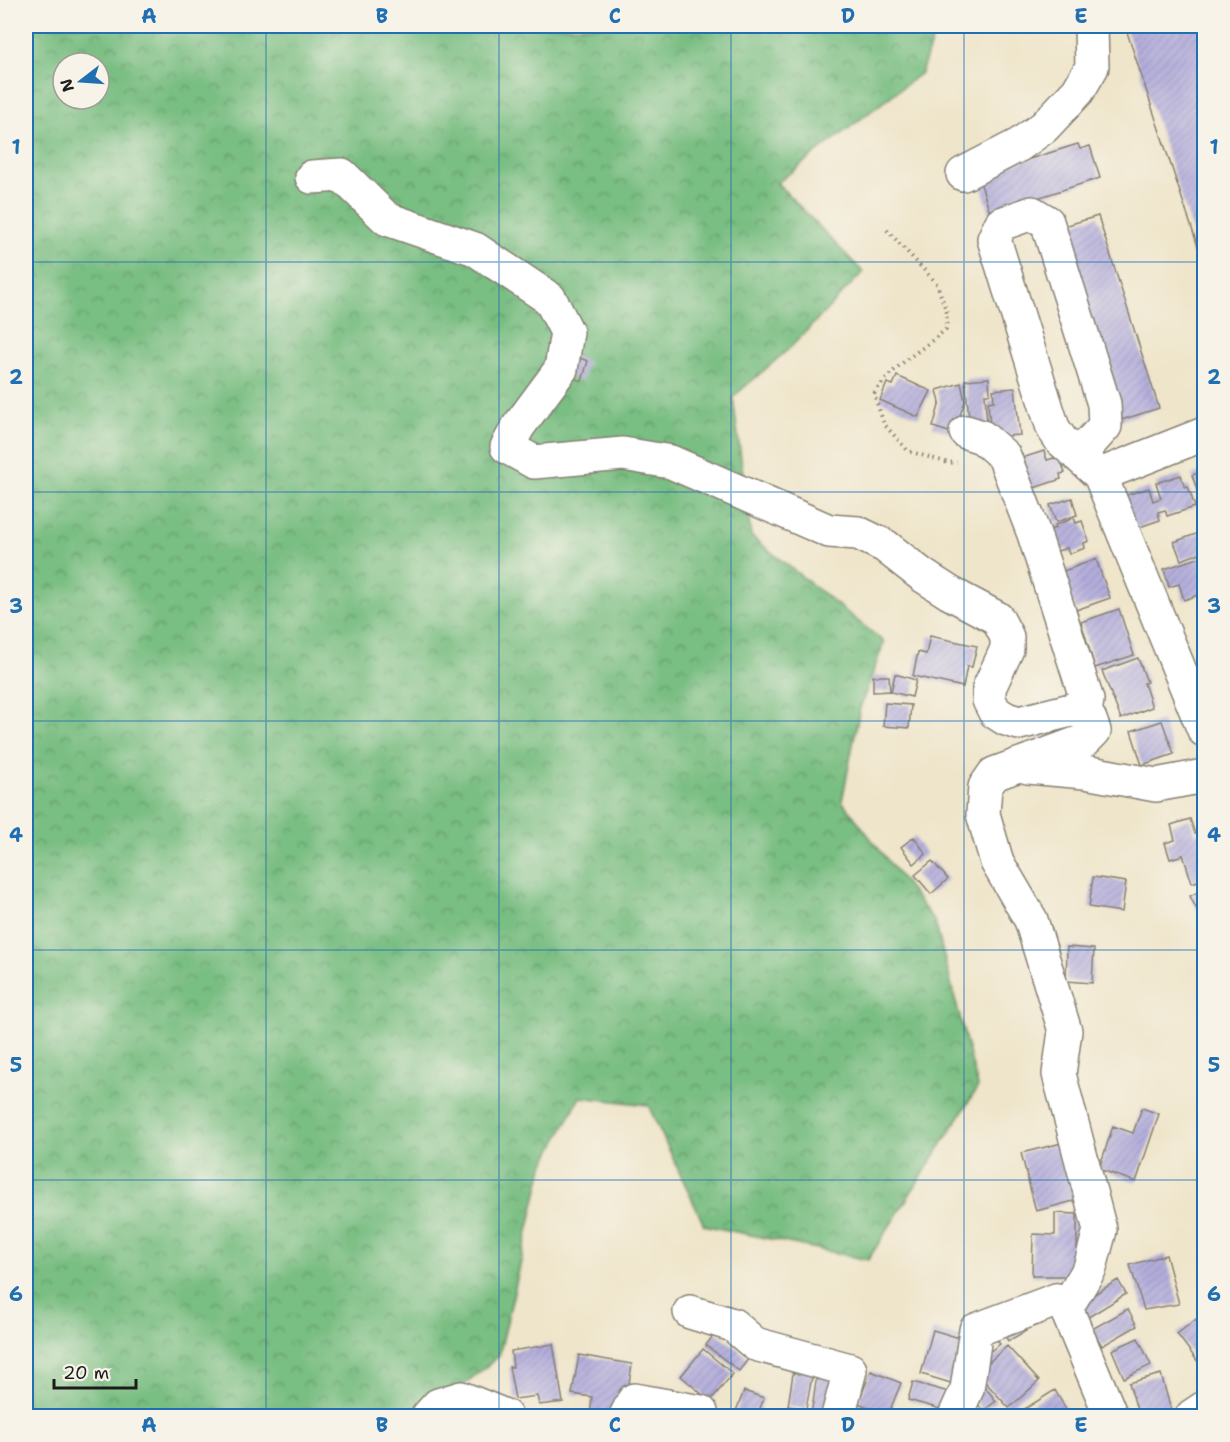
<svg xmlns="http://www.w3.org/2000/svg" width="1230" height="1442" font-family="'Shantell Sans',sans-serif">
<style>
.forest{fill:url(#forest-crowns);stroke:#4a6d4f;stroke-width:1.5;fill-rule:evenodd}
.building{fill:url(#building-hatch)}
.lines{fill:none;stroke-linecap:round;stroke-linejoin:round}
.minor-casing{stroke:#868073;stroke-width:36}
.path{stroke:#868073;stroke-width:4;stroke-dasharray:1.5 4.5;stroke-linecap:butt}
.minor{stroke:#fff;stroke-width:33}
.grid{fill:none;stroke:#1f6fb2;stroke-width:1.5;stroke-opacity:0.55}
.neatline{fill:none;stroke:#1f6fb2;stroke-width:2}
.grid-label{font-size:20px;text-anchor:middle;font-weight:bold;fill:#1f6fb2}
</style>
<defs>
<pattern id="forest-crowns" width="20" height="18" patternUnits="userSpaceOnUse" patternTransform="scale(1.5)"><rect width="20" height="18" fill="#79be82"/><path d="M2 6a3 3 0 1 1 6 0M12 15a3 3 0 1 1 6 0" fill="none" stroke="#629a6a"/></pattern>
<pattern id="building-hatch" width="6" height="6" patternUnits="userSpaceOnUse" patternTransform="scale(1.5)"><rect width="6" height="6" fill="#b3addc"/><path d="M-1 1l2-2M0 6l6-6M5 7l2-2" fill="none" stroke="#9994bc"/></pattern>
</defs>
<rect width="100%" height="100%" fill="#f7f3e8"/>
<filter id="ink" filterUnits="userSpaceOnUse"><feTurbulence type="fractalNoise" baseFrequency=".0167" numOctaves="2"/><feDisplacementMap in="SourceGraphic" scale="12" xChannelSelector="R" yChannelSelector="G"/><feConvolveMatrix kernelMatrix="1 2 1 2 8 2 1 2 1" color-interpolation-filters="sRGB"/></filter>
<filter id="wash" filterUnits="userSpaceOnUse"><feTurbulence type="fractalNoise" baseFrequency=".008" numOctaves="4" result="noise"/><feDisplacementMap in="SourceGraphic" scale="24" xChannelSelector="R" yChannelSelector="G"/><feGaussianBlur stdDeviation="1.35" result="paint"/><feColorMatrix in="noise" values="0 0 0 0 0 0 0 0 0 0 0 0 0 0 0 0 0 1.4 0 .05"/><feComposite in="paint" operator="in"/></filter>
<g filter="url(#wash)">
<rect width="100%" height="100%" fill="#efe5ca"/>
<path class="forest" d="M26,26H937L921,73L777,183L863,272L791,347L733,397L751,536L884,642L860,708L842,801L935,922L978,1087L868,1260L704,1225L648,1105L580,1097L543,1167L499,1356L425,1416H26ZM63,63H99V99H63Z"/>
<g id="blocks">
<path class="building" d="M1125,26H1204V251L1200,253Z
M1078,144L1080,149L1090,146L1100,178L990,213L978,175Z
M1098,216L1159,408L1115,422L1054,229Z
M571,355L588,361L582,381L565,376Z
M897,376L931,391L918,417L880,400L887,383L893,385Z
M989,378L990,394H985L987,426L970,427L965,380Z
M961,383L965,401L960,415L966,417L955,434L933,427L940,402L937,390Z
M1015,388L1020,435L991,437L988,402L994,401L993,390Z
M1044,451L1047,460L1054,458L1061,461L1065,473L1060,474L1061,479L1025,491L1016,460Z
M1204,471V501L1201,502L1192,475Z
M1181,475L1185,487L1188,486L1195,507L1167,516L1165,510L1158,512L1160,520L1134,529L1123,496L1149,488L1153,501L1161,498L1156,483Z
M1072,498L1077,515L1056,522L1050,505Z
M1074,518L1076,523L1082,521L1089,541L1084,543L1085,548L1069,554L1067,548L1054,552L1047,531L1056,528L1055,525Z
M1204,531V552L1181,560L1174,542Z
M1204,556V593L1184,600L1179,584L1169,587L1164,569Z
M1096,559L1110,598L1076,610L1061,572Z
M1119,609L1134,655L1095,668L1081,622Z
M930,636L977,646L972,667L967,666L963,687L913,676L918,652L926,654Z
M1138,658L1147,682L1144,683L1152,707L1121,719L1102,671Z
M895,674L916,680L912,697L891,692Z
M873,676H889L890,691L873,692Z
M885,703L911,705L909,728L883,726Z
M1162,721L1174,754L1142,765L1131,731Z
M1190,819L1195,834L1204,831V879L1192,883L1183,855L1170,859L1165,843L1175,840L1171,825Z
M914,837L926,854L914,864L901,847Z
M932,861L948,879L931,894L915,875Z
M1093,877L1126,882L1122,912L1089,907Z
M1204,889V924L1190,896Z
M1067,947L1094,949L1092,983L1066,981Z
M1142,1108L1159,1114L1136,1182L1099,1169L1113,1126L1133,1133Z
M1066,1142L1081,1199L1036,1211L1021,1153Z
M1055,1213L1077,1214V1276H1032L1033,1234L1055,1235Z
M1166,1255L1179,1304L1144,1310L1130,1265Z
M1118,1280L1126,1294L1087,1318L1078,1304Z
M1128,1309L1137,1326L1102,1346L1092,1329Z
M1203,1314L1204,1316V1370L1177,1334Z
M1018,1316L1026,1331L1008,1341L1000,1325Z
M933,1330L966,1340L954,1384L921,1374Z
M716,1332L749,1358L739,1371L706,1345Z
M993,1334L1000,1344L985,1355Z
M1138,1338L1151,1365L1124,1378L1112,1350Z
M553,1344L563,1402L539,1405L537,1396L515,1399L509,1367H513L511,1351Z
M1007,1346L1039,1381L1009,1408L977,1373Z
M703,1349L733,1374L710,1401L681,1376Z
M579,1355L632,1364L624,1416H590L592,1397L572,1394Z
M794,1367L813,1371L806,1409L788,1406Z
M871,1371L901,1383L888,1415L858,1403Z
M817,1374L842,1378L836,1416H811Z
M1161,1374L1171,1410L1150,1416H1139L1129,1383Z
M913,1382L952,1393L948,1411L908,1400Z
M982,1383L996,1401L983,1411L969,1393Z
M1055,1390L1068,1413L1063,1416H1020L1018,1413Z
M744,1391L764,1398L757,1416H734Z"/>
</g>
</g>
<g filter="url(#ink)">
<use href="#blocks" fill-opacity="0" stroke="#868073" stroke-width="1.5"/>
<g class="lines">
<defs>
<path id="minor" d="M963,174L1019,145L1044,127L1078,91L1092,67L1091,26
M312,177L342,175L387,219L475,249L550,299L567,332L561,369L518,427L507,447L534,462L623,454L671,462L829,531L858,533L885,546L922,575L950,593L997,618L1007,637V649L989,688V700L995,712L1006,719L1019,723L1071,710L1085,712L1090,720L1094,731L1084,741L994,774L985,787L983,814L997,862L1031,920L1065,1031L1059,1074L1100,1230L1090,1268L1066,1308L1111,1416
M966,432L982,437L1004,456L1034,534L1087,700L1085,712
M1204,434L1100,475L1204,730
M1079,455L1105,426L1104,404L1047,222L1032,213L1001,224L994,239L1053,428L1061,440L1100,475
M1028,767L1085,772L1156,785L1204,776
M690,1312L733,1325L755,1344L850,1370L838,1416
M428,1416L438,1405L461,1398L505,1416
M626,1416L634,1400L701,1412L702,1416
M955,1416L967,1389L976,1330L1056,1300L1066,1308
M1192,1416L1204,1408"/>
</defs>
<use href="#minor" class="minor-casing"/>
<path class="path" d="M887,230L937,284L947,313L946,329C919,353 895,363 874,394L884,424L908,451L949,463L957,462"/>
<use href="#minor" class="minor"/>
</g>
</g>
<path class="grid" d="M266,26V1416M499,26V1416M731,26V1416M964,26V1416M26,262H1204M26,492H1204M26,721H1204M26,950H1204M26,1180H1204"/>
<rect width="1230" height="1442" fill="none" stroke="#f7f3e8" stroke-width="66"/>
<g transform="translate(81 81) rotate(253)"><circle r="28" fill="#f7f3e8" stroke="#9f9d96" stroke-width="1.5"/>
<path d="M0-4.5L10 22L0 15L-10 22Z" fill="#1f6fb2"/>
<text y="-9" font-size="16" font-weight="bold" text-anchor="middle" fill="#1c1c1c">N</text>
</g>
<path d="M54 1379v9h82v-9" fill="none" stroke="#1c1c1c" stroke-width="3"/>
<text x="63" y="1379" font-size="18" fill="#1c1c1c" stroke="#f7f3e8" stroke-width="4.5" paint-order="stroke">20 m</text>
<rect x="33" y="33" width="1164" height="1376" class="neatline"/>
<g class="grid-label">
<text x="149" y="23">A</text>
<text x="382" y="23">B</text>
<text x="615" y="23">C</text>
<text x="848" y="23">D</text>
<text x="1081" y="23">E</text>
<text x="16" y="154">1</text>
<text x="1214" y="154">1</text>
<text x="16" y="384">2</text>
<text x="1214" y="384">2</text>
<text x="16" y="613">3</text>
<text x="1214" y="613">3</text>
<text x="16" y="842">4</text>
<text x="1214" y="842">4</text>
<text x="16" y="1072">5</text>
<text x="1214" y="1072">5</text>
<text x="16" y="1301">6</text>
<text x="1214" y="1301">6</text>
<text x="149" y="1432">A</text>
<text x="382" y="1432">B</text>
<text x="615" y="1432">C</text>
<text x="848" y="1432">D</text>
<text x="1081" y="1432">E</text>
</g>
</svg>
